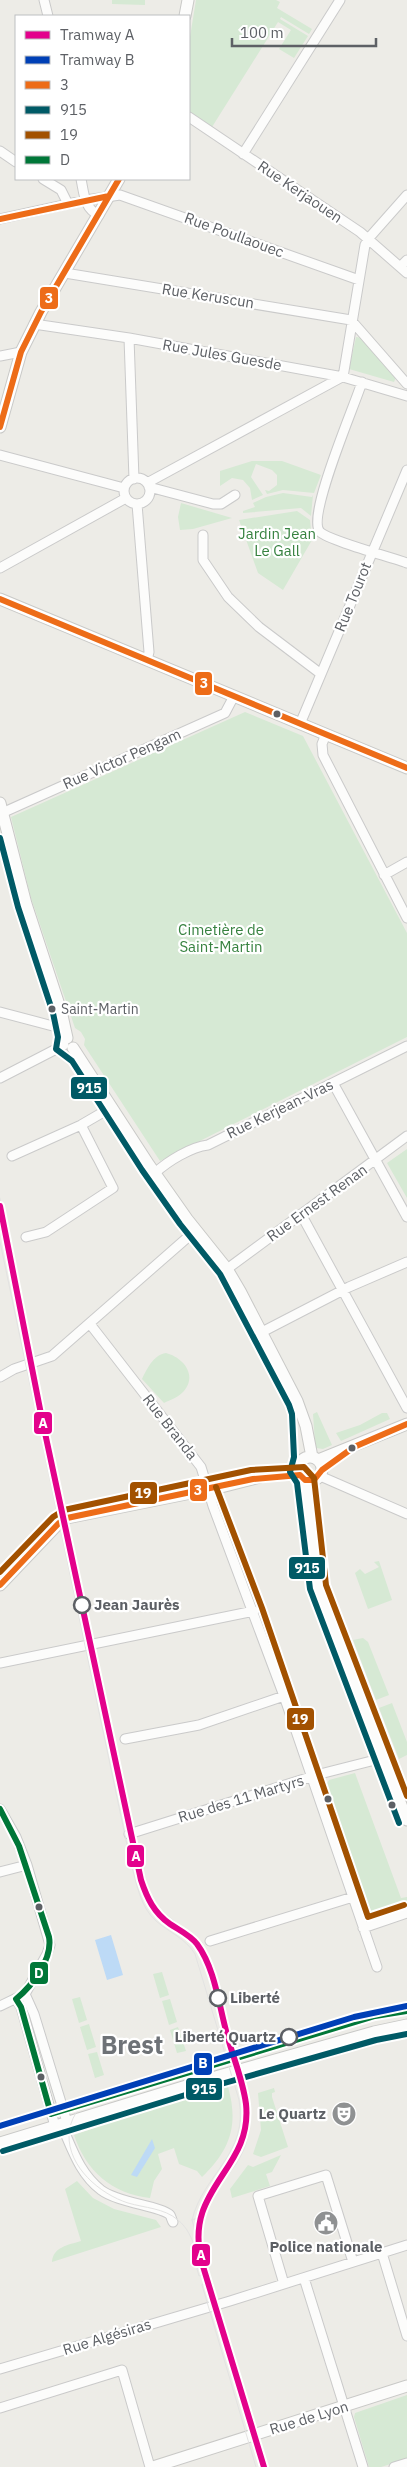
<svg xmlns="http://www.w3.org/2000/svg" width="407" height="2467" font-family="'IBM Plex Sans',sans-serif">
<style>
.green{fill:#d6e9d4}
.water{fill:#bddaf6}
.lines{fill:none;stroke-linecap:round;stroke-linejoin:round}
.street-casing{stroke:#cacaca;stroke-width:11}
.secondary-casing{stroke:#c9c9c7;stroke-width:13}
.street{stroke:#fcfcfb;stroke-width:9}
.secondary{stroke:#fcfcfb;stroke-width:11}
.tram{stroke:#e3e3e2;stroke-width:1}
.bus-1-casing{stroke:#fff;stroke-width:10}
.bus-2-casing{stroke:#fff;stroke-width:10}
.bus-3-casing{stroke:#fff;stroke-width:10}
.bus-4-casing{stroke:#fff;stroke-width:10}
.bus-1{stroke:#ed6c18;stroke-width:6}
.bus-2{stroke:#005a66;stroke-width:6}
.bus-3{stroke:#a25100;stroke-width:6}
.bus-4{stroke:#007738;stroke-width:6}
.tram-1-casing{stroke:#fff;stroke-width:10}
.tram-2-casing{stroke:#fff;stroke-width:10}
.tram-1{stroke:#e3028c;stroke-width:6}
.tram-2{stroke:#0040b6;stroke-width:6}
.bus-dot{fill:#5d6065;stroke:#fff;stroke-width:2}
.stop-dot{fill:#fff;stroke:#5d6065;stroke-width:2.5}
.labels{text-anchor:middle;stroke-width:4.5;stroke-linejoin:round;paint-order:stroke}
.bus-label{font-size:14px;fill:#5d6065;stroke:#fff;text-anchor:start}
.street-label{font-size:15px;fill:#5d6065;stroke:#fff}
.park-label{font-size:15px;fill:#378240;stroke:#fff}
.stop-label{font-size:15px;font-weight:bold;fill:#5d6065;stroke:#fff;text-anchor:start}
.poi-label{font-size:15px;font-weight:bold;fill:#5d6065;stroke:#fff;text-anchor:end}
.town-label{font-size:25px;font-weight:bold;fill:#6e7277;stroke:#fff}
.line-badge{stroke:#fff;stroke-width:2}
.badge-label{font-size:14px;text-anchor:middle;font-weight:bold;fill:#fff}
</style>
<rect width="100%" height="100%" fill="#edece7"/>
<path class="green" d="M112,0H145V5L112,4Z
M196,0H276L280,2L277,8L312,29L309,34L281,17L280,19L308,36L294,58L279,49L291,30L278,22L212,127L189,112V43Z
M356,337L362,338L396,377L394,382L349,369Z
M252,461H282L321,475L314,493L283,490L267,494L265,490L269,491L277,485V475L272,470L256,464L251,477L263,495L252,500L250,488L243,480L232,478L220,486V471Z
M283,493L312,497L313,495L311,516L301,508L243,513V511L255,507L253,503L266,497Z
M181,503L232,518L193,529L180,530L178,517Z
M297,511L310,520L312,540L283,590L258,573L239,520Z
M245,712L303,736L407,933V1037L160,1161L84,1045L85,1039L81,1032L75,1028L31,898L11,817Z
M407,1149V1198L387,1163Z
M166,1353C182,1357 198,1374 184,1391C179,1397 170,1400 164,1403L142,1379C147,1369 153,1355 166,1353Z
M317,1412L332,1445L323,1449L316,1448L315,1444L313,1414Z
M382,1413H387L390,1419L341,1441L336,1433L360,1425Z
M379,1561L392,1600L368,1609L355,1573L360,1569L365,1574L379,1567L374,1562Z
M363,1638L368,1642L389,1695L376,1700L353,1640Z
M392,1703L407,1742V1755L399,1759L379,1708Z
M355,1773L401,1898L407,1897V1906L370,1918L325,1787L329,1780Z
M162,1972L169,1995L160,1998L153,1974Z
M80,1997L87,2020L79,2023L72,1999Z
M170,1999L177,2022L169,2025L162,2001Z
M89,2024L96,2047L87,2050L80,2027Z
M178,2027L186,2051L177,2053L170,2030Z
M97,2052L104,2075L95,2078L88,2054Z
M228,2087C239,2125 230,2150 202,2177L197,2171L179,2164L174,2148L158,2154L162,2169L154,2181L150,2198C112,2194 86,2171 74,2135L145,2110Z
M274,2088L275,2092L272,2093V2097L288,2147L261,2157L253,2154L261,2130L258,2093Z
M281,2155L272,2172L266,2174L270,2186L232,2198L230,2189L248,2165L253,2167Z
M77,2181L93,2198L114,2209L156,2220L161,2227L52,2262C53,2247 68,2245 81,2241L65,2189Z
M407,2395V2459L381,2467H369L354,2417L355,2413Z"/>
<path class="water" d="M111,1935L123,1975L107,1980L95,1940Z
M152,2139L155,2148L137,2177L131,2175Z"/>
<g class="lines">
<defs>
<path id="street" d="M44,0L48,16
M189,117L360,232L407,273
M0,151L16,162
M243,154L340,0
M43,179L61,190L68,204
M81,179C84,193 84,209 99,215
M0,219L86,200L120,195L359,280
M400,267L407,260
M65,273L351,320L407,384
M34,324L129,338L343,377L407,396
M129,338L134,479
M0,356L21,352
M343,377L365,245L368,239L407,195
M362,382C355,405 306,517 320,532C330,541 391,557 407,563
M0,455L124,488
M124 491a13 13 0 1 1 26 0a13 13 0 1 1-26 0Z
M147,483L342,377
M149,487L213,504H221L235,495
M137,504L149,652L147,660
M203,535V560L228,597L259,627L321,674
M0,568L126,498
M300,724L407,470
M326,734L322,744L323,755L407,918
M2,813L225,713L234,696
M384,875L407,862
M0,1012L64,1029
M0,1078L64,1045
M333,1083L407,1217
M12,1156L81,1125L112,1107
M155,1173C168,1161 191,1147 208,1145L407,1046
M301,1214L407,1408
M26,1237L46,1232L113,1188L81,1125
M227,1269L407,1136
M90,1324L201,1467L213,1506L284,1696L377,1967
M262,1332L349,1287L407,1262
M0,1377L14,1369L52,1356L196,1230
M320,1476L407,1514
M0,1663L254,1611
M125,1739L199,1725L284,1696
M0,1809L16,1837L27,1865L50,1945L47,1954L25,1994L0,2006
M129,1834L320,1774L383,1758
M0,1872L27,1865
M363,1928L407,1913
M210,1941L353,1897
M25,1994L34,2014L67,2122
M16,1999L21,2007L55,2126
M61,2124C72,2148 79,2173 101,2190C118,2203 161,2206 170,2215C171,2216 172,2221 173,2222
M382,2253L407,2336
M304,2278L363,2467
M284,2284L258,2196L326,2175L353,2262
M0,2369L230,2301L407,2245
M0,2408L122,2370L150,2467
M394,2467L407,2463"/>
<path id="secondary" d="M185,16L188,0
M0,427L21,352L41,312L119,179
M0,599L407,768
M0,803L26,904L61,1011L67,1038
M73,1048L149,1165L187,1219L227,1269L240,1291L297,1401L306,1426L312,1457
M298 1469a12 12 0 1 1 24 0a12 12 0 1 1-24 0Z
M318,1460L407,1424
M305,1480L314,1565L318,1587L347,1667L407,1820
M0,1585L59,1523L67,1518L221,1487L299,1467
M0,2143L219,2076L374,2032L407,2025
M153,2467L407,2386"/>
</defs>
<use href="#street" class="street-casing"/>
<use href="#secondary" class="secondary-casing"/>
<use href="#street" class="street"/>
<use href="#secondary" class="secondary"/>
<path class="tram" d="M0,1198L89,1631L139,1857L150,1894L157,1908L202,1942L235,2049H237L239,2058L237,2059C248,2095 259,2130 236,2164C224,2181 210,2197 203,2217L192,2220C203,2174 249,2154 239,2100L195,1954C185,1938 170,1933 156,1921C140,1907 137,1884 131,1864L0,1242
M92,2098C78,2106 70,2119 69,2135C68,2167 100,2194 128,2203C145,2208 164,2208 178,2220C188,2228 191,2238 196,2249
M203,2217L201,2238L207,2271L192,2220Z
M203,2257L205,2263L196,2266L194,2259Z
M206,2266L208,2273L199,2276L197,2269Z
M211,2283L216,2300L207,2302L202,2285Z
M256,2467L207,2302L216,2300L266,2467"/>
<defs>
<path id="bus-1" d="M0,219L109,196
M0,427L21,352L41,312L119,179
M0,599L407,768
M0,1585L59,1523L67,1518L253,1479L300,1475L305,1480H314L322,1470L354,1447L407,1424"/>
<path id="bus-2" d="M0,838L18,907L53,1013L58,1037L56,1049L72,1061L142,1170L180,1224L220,1274L289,1405L292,1414L294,1457L290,1472L297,1483L310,1589L399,1823
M3,2151L221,2084L376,2040L407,2034"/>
<path id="bus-3" d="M216,1487L262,1608L368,1917L404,1905
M0,1572L53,1517L64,1510L251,1470L304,1467L314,1478L326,1585L407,1796"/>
<path id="bus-4" d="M0,1809L19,1846L49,1937C53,1959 32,1986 16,1999L21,2007L51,2114L375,2016L407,2011"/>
</defs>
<use href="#bus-1" class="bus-1-casing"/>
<use href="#bus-2" class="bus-2-casing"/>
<use href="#bus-3" class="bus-3-casing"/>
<use href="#bus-4" class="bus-4-casing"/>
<use href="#bus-1" class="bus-1"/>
<use href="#bus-2" class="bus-2"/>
<use href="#bus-3" class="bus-3"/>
<use href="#bus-4" class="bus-4"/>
<defs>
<path id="tram-1" d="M0,1206L42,1419L141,1880C147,1898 154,1913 170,1924C179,1930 190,1935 197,1944C216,1970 219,2008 228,2038C234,2060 243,2081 246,2104C253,2171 182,2187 202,2263L264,2467"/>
<path id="tram-2" d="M0,2126L354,2017L407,2006"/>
</defs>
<use href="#tram-1" class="tram-1-casing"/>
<use href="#tram-2" class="tram-2-casing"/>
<use href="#tram-1" class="tram-1"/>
<use href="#tram-2" class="tram-2"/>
</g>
<defs>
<symbol id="theatre-disc" viewBox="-11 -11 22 22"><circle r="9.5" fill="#8f9192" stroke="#fff"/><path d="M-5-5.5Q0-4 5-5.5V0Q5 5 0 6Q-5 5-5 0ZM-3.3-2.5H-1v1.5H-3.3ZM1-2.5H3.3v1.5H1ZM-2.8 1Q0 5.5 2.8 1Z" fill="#fff"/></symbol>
<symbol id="civic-disc" viewBox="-11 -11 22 22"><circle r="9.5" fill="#8f9192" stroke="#fff"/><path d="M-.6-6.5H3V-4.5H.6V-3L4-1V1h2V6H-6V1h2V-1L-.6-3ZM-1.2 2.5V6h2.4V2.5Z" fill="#fff"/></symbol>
</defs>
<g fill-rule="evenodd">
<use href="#theatre-disc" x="330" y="2100" width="28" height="28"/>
<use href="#civic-disc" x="312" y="2209" width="28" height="28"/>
</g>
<g class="bus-dot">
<circle cx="277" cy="714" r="4.5"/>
<circle cx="52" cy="1009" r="4.5"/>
<circle cx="352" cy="1448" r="4.5"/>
<circle cx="328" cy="1799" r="4.5"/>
<circle cx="392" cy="1805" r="4.5"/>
<circle cx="39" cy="1907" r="4.5"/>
<circle cx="41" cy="2077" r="4.5"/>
</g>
<g class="stop-dot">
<circle cx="82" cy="1605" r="8"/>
<circle cx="218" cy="1998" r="8"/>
<circle cx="289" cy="2037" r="8"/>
</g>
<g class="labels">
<g class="bus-label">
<text x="61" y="1014">Saint-Martin</text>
</g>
<g class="street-label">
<text transform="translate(300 192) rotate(34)" y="5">Rue Kerjaouen</text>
<text transform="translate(234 235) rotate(20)" y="5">Rue Poullaouec</text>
<text transform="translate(208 296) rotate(9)" y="5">Rue Keruscun</text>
<text transform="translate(222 355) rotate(10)" y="5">Rue Jules Guesde</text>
<text transform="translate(353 597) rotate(-68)" y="5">Rue Tourot</text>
<text transform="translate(122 759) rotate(-24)" y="5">Rue Victor Pengam</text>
<text transform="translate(280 1109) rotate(-26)" y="5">Rue Kerjean-Vras</text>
<text transform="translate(317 1203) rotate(-36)" y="5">Rue Ernest Renan</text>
<text transform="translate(170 1427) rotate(52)" y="5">Rue Branda</text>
<text transform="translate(241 1799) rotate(-17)" y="5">Rue des 11 Martyrs</text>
<text transform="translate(107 2337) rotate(-17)" y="5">Rue Algésiras</text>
<text transform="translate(309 2418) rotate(-17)" y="5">Rue de Lyon</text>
</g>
<g class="park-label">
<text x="277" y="539">Jardin Jean<tspan x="277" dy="17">Le Gall</tspan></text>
<text x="221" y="935">Cimetière de<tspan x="221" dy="17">Saint-Martin</tspan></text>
</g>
<g class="stop-label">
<text x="94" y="1610">Jean Jaurès</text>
<text x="230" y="2003">Liberté</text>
<text x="276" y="2042" text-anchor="end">Liberté Quartz</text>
</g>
<g class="poi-label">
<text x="326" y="2119">Le Quartz</text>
<text x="326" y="2252" text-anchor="middle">Police nationale</text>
</g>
<g class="town-label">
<text x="132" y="2054">Brest</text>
</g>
</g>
<g class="line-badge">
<rect x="39" y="286" width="20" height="24" rx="5" fill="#ed6c18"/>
<rect x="194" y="671" width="19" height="25" rx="5" fill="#ed6c18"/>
<rect x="70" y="1076" width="38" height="24" rx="5" fill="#005a66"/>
<rect x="33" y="1411" width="20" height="24" rx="5" fill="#e3028c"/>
<rect x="189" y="1478" width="19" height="24" rx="5" fill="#ed6c18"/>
<rect x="129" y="1481" width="29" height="24" rx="5" fill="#a25100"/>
<rect x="288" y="1556" width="38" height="24" rx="5" fill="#005a66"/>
<rect x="286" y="1707" width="29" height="24" rx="5" fill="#a25100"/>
<rect x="126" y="1844" width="19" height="24" rx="5" fill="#e3028c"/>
<rect x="29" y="1961" width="20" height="24" rx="5" fill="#007738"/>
<rect x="193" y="2052" width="20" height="24" rx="5" fill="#0040b6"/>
<rect x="185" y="2077" width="38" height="24" rx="5" fill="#005a66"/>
<rect x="191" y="2243" width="20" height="24" rx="5" fill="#e3028c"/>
</g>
<g class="badge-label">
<text x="49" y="303">3</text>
<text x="204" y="688">3</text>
<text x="89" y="1093">915</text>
<text x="43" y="1428">A</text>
<text x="198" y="1495">3</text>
<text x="143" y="1498">19</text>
<text x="307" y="1573">915</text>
<text x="300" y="1724">19</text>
<text x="136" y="1861">A</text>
<text x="39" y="1978">D</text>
<text x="203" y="2068">B</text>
<text x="204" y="2094">915</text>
<text x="201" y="2260">A</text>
</g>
<rect x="15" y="15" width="175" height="165" fill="#ffffff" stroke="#bebfc1"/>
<rect x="25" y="31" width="25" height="8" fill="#e3028c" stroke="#bebfc1"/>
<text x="60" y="40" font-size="15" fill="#5d6065">Tramway A</text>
<rect x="25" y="56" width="25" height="8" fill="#0040b6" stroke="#bebfc1"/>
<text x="60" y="65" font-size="15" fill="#5d6065">Tramway B</text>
<rect x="25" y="81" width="25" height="8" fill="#ed6c18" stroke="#bebfc1"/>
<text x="60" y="90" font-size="15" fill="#5d6065">3</text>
<rect x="25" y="106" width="25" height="8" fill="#005a66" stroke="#bebfc1"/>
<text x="60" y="115" font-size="15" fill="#5d6065">915</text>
<rect x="25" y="131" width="25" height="8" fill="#a25100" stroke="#bebfc1"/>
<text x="60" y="140" font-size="15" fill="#5d6065">19</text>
<rect x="25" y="156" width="25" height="8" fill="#007738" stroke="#bebfc1"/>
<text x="60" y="165" font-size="15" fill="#5d6065">D</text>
<path d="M232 38v8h144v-8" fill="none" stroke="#5d6065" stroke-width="2.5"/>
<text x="240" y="38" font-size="15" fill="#5d6065" stroke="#ffffff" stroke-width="4" paint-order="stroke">100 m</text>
</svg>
